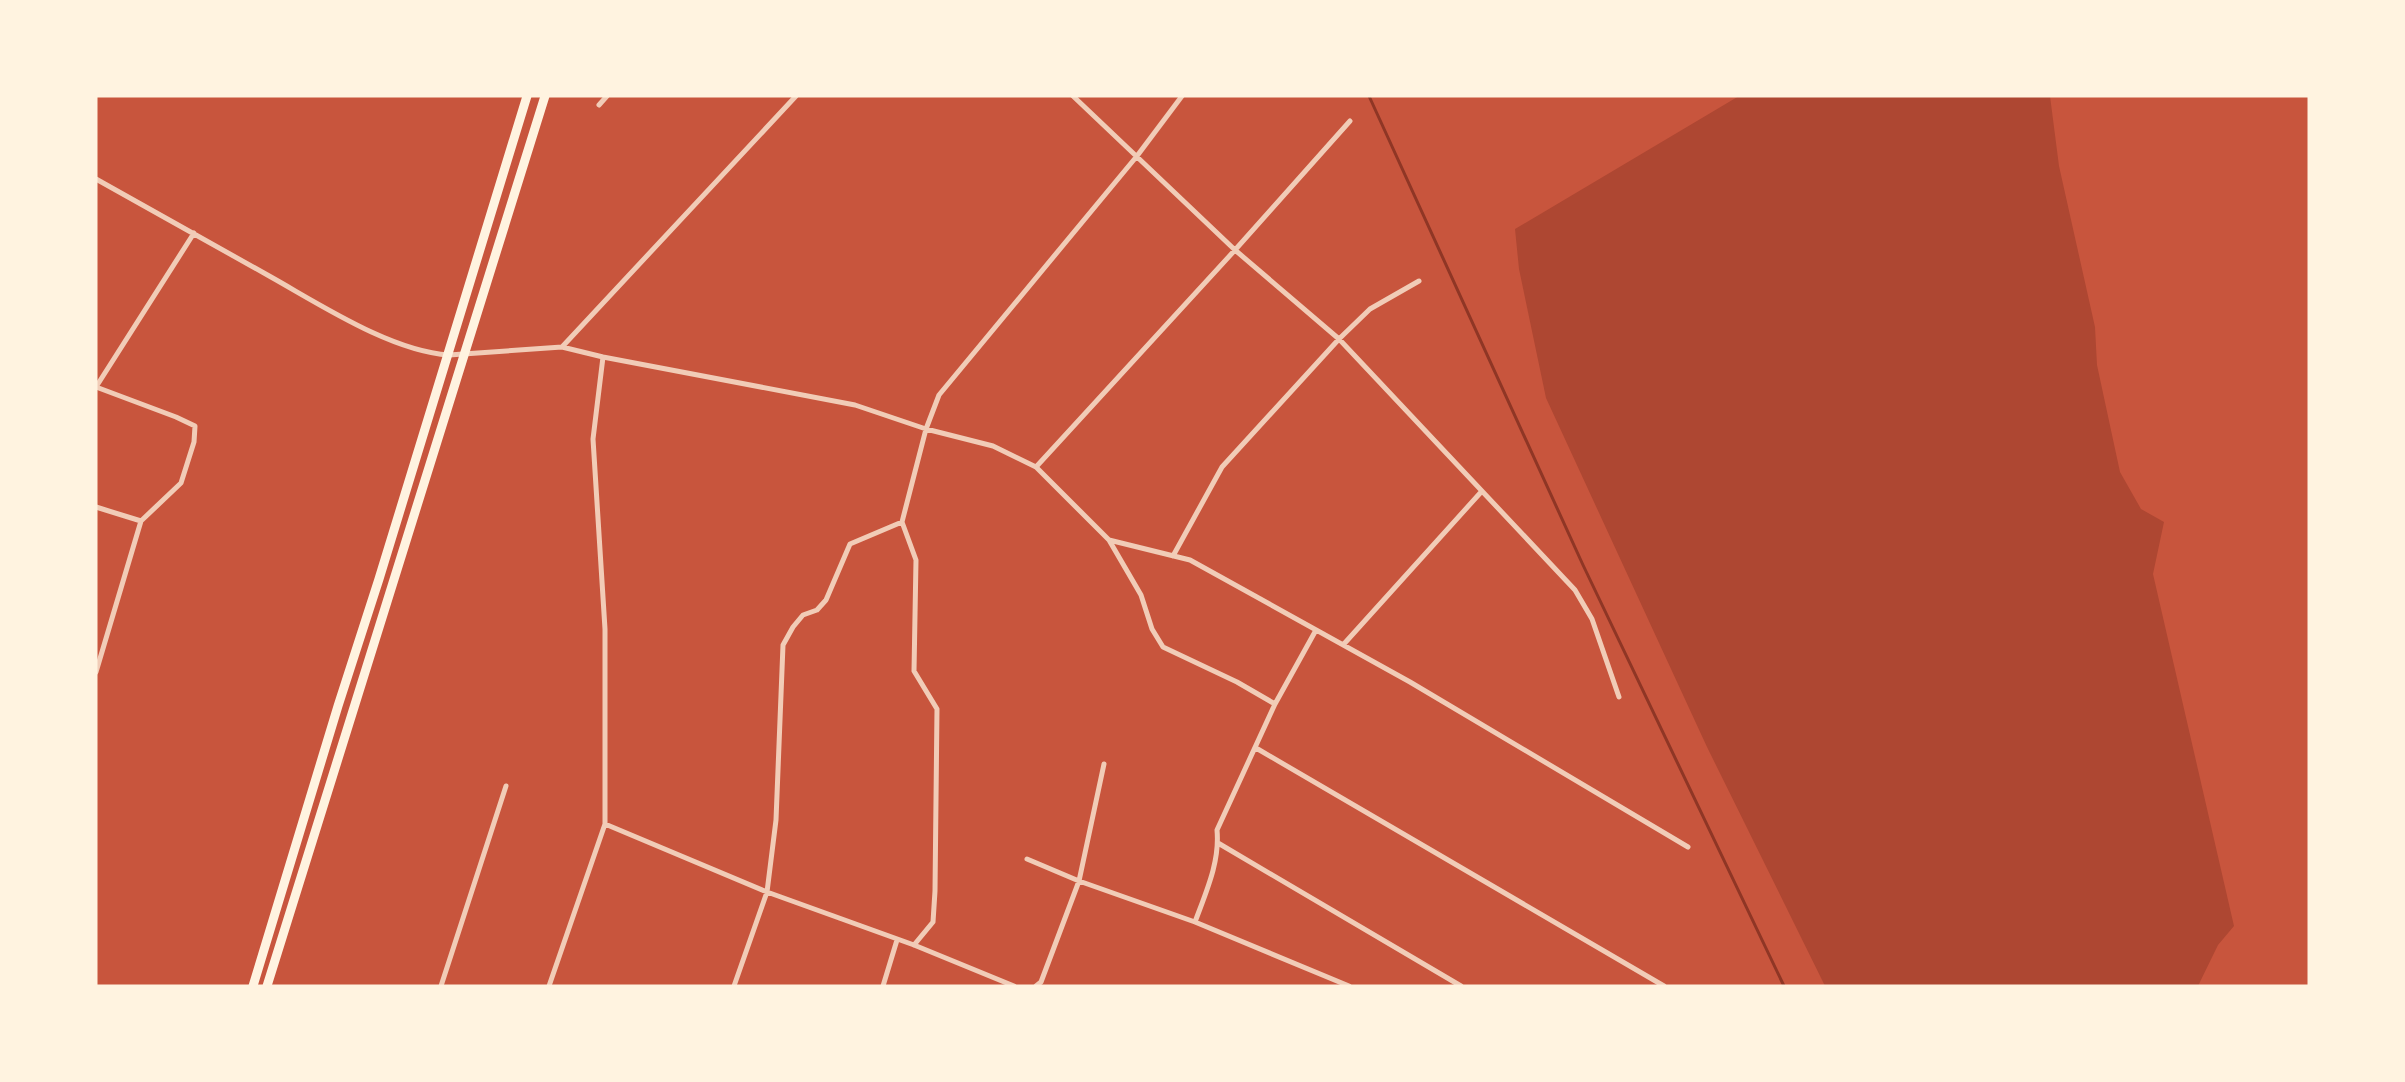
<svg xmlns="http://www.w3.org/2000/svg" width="2405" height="1082" font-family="'Nunito Sans',sans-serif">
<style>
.green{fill:#ae4732}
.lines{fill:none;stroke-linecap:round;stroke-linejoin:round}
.stream{stroke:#8f3625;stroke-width:3}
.minor{stroke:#f1ccb7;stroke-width:5}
.trunk{stroke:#fff3e0;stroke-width:9}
</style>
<rect width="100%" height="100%" fill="#c8553d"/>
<path class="green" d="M1739,96H2050L2059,166L2095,327L2097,365L2120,472L2141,509L2164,522L2153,574L2234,926L2218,945L2198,986H1825L1707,747L1546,398L1519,269L1515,229Z"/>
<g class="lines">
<path class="stream" d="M1369,96L1583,565L1784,986"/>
<path class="minor" d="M1073,96L1235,250L1339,339L1575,590L1592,619L1619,697
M599,105L607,96
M96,179C154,212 213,244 271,277C321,305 391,351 449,355L562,347L603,357L855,405L926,429L993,446L1036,467L1109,540L1190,560L1410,682L1688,847
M562,347L796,96
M96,387L176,417L195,426L194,442L181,483L141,521L96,672
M96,387L194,233
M1036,467L1235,250L1350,121
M96,507L141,521
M1109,540L1141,595L1152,629L1163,647L1237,682L1275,704
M1173,556L1222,467L1339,339L1370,309L1419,281
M1343,645L1482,491
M1256,748L1664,986
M605,824L767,892L914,945L1014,986
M1218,843L1461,986
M1027,859L1079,881L1195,922L1349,986
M1195,922C1206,892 1220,862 1217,830L1275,704L1316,630
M914,945L933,922L935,891L937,709L914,671L916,560L902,522L926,429L939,395L1137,156L1182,96
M441,986L506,786
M549,986L605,824V629L593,439L603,357
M734,986L767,892L776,820L783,645L793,627L803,615L817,610L826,600L850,544L902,522
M883,986L897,940
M1036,986L1041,982L1079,881L1104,764"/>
<path class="trunk" d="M253,986L338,706L379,579L527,96
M267,986L545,96"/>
</g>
<rect width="2405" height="1082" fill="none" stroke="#fff3e0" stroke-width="195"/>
</svg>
